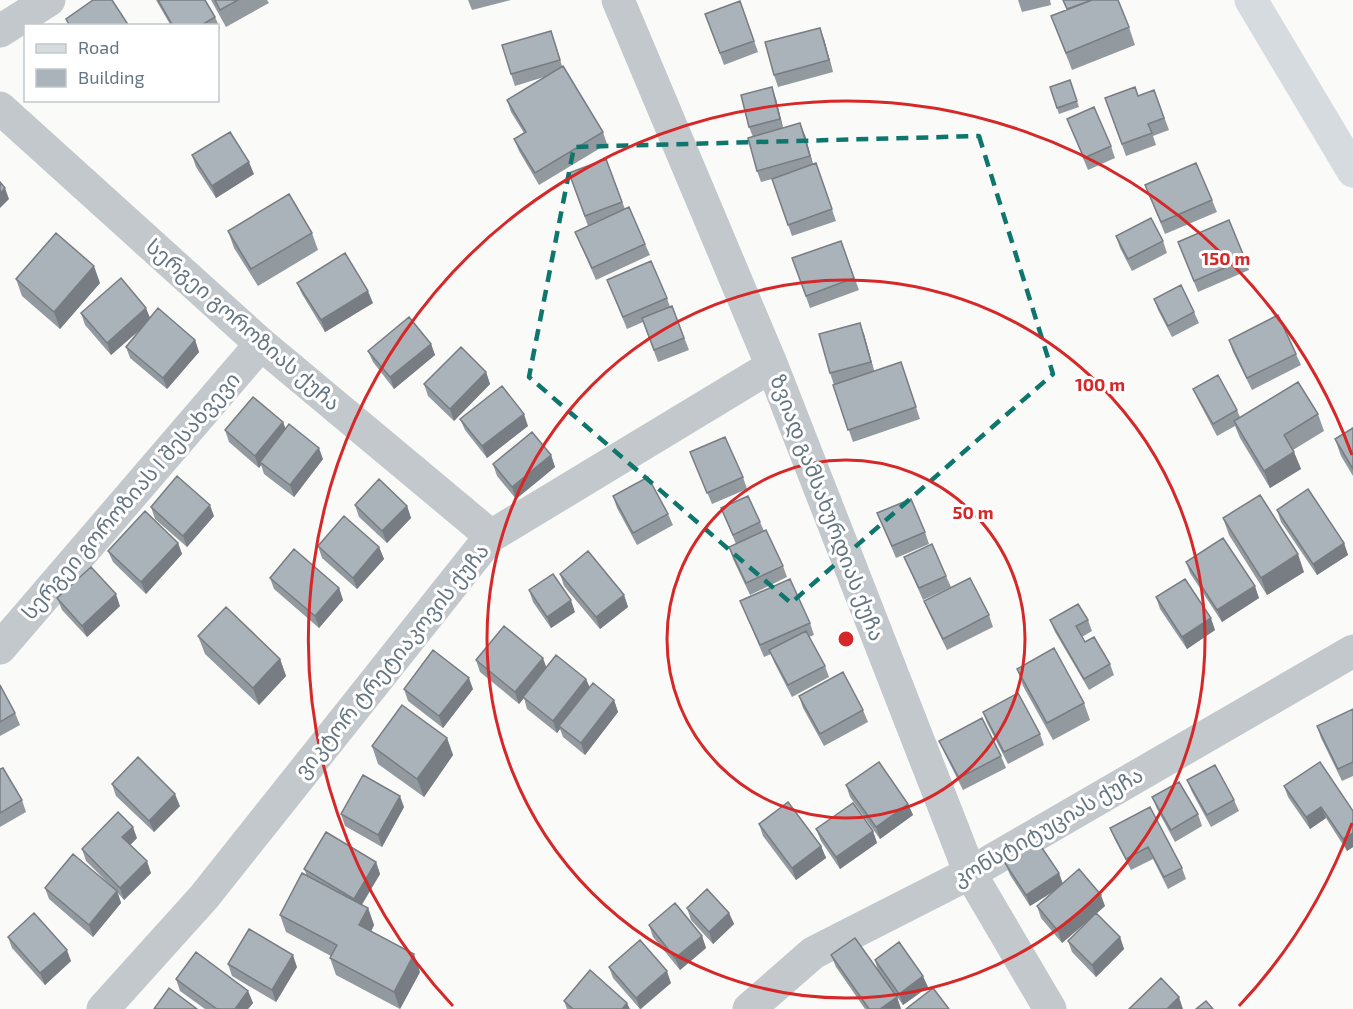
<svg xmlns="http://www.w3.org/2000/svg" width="1353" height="1009" font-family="'Exo 2','Noto Sans Georgian',sans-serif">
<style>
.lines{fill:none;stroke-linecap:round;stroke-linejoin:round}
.minor{stroke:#c3c8cc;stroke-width:33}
.major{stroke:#d6dbdf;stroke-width:33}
.wall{fill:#929a9f}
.shaded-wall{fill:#777d82}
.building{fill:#aab3b9;stroke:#777d82;stroke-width:1.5}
.marked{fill:none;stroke:#0f766e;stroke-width:4.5;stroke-dasharray:12 8;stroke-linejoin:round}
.ring{fill:none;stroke:#d62828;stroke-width:3}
.labels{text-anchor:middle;stroke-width:6;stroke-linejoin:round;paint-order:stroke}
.street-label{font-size:21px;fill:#657683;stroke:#fff}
.centre{fill:#d62828;stroke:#fff;stroke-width:3}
.ring-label{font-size:18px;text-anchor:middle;font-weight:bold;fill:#d62828;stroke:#fff;stroke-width:6;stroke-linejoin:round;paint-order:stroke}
</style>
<rect width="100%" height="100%" fill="#fafaf8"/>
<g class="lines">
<path class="minor" d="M618,0L772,366L970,873L1050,1009
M0,31L49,0
M0,108L261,344L491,536
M0,648L261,344
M103,1009L204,897L491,536L772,366
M749,1009L813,953L970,873L1353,651"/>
<path class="major" d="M1251,0L1353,171"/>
</g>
<path class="wall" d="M156,0H205L215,17L220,28L218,30V26H171Z
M211,0H267L269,3L226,27Z
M468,0H511L472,10Z
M1018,0H1050L1051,5L1022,12Z
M1063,0L1129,27L1135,45L1072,70L1051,16L1067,10Z
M740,1L758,52L724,65L705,14Z
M824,39L833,72L778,87L774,75Z
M555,42L562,66L603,132L607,144L539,185L519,151L514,139L524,133L511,112L507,100L544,77L515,86L511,74Z
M1070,80L1079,107L1059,114L1050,87Z
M1154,90L1169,130L1153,136L1156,145L1126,156L1105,98L1138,96Z
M776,99L783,128L805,135L813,164L816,163L836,221L792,236L772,179L761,182L757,171L753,137L749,127Z
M1067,119L1111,146L1115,158L1088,170Z
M192,155L254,174L216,198L196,167Z
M606,159L625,209L645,244L650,255L596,280L575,232L588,226L569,173Z
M1145,185L1212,200L1217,212L1165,234Z
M228,231L312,233L318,250L258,286L234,248Z
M1116,236L1163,241L1167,253L1132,271L1120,248Z
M841,241L859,290L810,308L792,258Z
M1178,242L1245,259L1249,270L1198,292Z
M16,279L100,283L60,329L22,296Z
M607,280L667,298L670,307L672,306L689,350L658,362L643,322L627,329Z
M297,283L373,303L325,332L302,294Z
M1154,299L1194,312L1199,323L1172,337L1158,310Z
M81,313L150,318L195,340L199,352L167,389L130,358L126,347L143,327L111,355L85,325Z
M864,334L874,371L901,362L920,419L853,442L833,385H834L830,373Z
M1229,340L1296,354L1301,365L1252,390L1233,352Z
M431,344L435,355L394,389L373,362L368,351Z
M486,372L490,384L454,421L428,396L424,384Z
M1193,389L1237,410L1240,417L1318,414L1324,431L1293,450L1301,469L1270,488L1240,438L1235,426L1217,436L1198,400Z
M460,419L528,426L487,458L465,430Z
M283,422L286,429L323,459L294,497L264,474L261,465L259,468L229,442L225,430Z
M1353,428V476L1341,456L1335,439Z
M690,452L743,477L747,489L712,504Z
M551,455L555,467L516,499L497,476L493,464Z
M613,496L668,514L673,525L637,545L617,508Z
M355,505L407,506L411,518L387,543L359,517Z
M151,507L214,516L187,547L155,519Z
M721,508L760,522L764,531L783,566L787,577L750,595L733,559L729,547L736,544Z
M1277,510L1344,543L1348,555L1317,575L1281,522Z
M877,513L925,532L929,544L896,558Z
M1223,518L1304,572L1267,595L1229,535Z
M178,543L182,554L146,594L113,562L108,551Z
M318,546L379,547L384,559L357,589L322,558Z
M904,557L946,576L951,587L923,600Z
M1186,562L1259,598L1222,622L1190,573Z
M560,574L624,595L628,607L600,629L564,586Z
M270,578L339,588L343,600L319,628L274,589Z
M529,590L575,612L551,628L533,602Z
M1156,597L1215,630L1187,649L1160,609Z
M57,598L120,606L87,637L62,610Z
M740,601L810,623L814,635L809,637L825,666L829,677L792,697L774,662L771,654L764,657Z
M924,601L989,615L993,627L947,650L929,613Z
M1050,620H1088L1092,631L1082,637L1085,642L1110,664L1114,675L1089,690L1055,632Z
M198,636L280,659L286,676L259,705L205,654Z
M476,660L547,667L586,679L589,687L614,700L618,712L585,755L563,737L560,729L557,733L527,709L524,698L519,704L480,672Z
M1017,669L1084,703L1090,720L1053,740L1023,686Z
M0,685L15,713L20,725L0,736Z
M404,689H473L443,728L408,701Z
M799,696L863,710L868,722L824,746L803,708Z
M1353,709V776L1342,781L1321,738L1317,726Z
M983,712L1040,734L1044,745L1008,764L987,723Z
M447,738L453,755L424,797L378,764L372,746Z
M939,741L1001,756L1006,768L963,790L944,752Z
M0,769L22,800L26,812L0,827Z
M1187,780L1234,800L1239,811L1211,827L1192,792Z
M112,784L180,806L154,832L116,796Z
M846,785L908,804L913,815L880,839L850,797Z
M1284,786L1353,811V847L1347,851L1326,818L1310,829L1288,797Z
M1152,797L1198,814L1202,826L1175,842L1157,809Z
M404,807L382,847L345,826L341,814Z
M1150,807L1182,868L1186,879L1168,889L1153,859L1131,870L1115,840L1110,828Z
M759,824L821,846L826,858L796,880L763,836Z
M816,829L873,831L877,843L840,869L821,841Z
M137,838L130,845L151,873L124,900L118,893L121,903L93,937L49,899L45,888L111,886L86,861L82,849Z
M376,862L380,874L362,905L368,908L374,925L371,932L420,972L400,1009L336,975L330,958L331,956L286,932L280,915L307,876L304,869Z
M1005,863L1059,873L1063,884L1105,906L1096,914L1120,937L1124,949L1096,977L1072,952L1068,941L1090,919L1062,943L1041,918L1037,906L1056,890L1030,906L1010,875Z
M687,908L729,913L734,924L713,944L691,920Z
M649,925L702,936L706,948L680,970L653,937Z
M8,937L71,961L45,985L12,948Z
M831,955L878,971L875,960L928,987L903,1005L890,987L897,997L901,1009H865L836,967Z
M228,964L297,967L276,1002L232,976Z
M609,967L671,983L641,1009H640L613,978Z
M176,979L248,991L253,1003L248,1009H205L180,991Z
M564,1001L630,1009H567Z"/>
<path class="shaded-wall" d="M820,28L824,39L833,72L829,60Z
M772,87L776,99L784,131L780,119Z
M800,123L805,135L814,168L810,156Z
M249,162L254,174L216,198L212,186Z
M5,188L9,199L0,208V193Z
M94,266L100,283L60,329L54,312Z
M368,291L373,303L325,332L321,320Z
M146,308L151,320L111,355L107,343Z
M860,323L864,334L875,374L871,362Z
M195,340L199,352L167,389L163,378Z
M431,344L435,355L394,389L390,377Z
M486,372L490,384L454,421L450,409Z
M524,414L528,426L487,458L482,446Z
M283,422L287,434L260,462L261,465L259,468L255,456Z
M319,448L323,459L294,497L290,485Z
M1294,452L1301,469L1270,488L1264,471Z
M551,455L555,467L516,499L512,487Z
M210,505L214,516L187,547L183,536Z
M407,506L411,518L387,543L382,531Z
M178,543L182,554L146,594L141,582Z
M1344,543L1348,555L1317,575L1313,564Z
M379,547L384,559L357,589L353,578Z
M1298,554L1304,572L1267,595L1261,578Z
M1255,586L1259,598L1222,622L1217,610Z
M339,588L343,600L319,628L315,616Z
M116,594L120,606L87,637L82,626Z
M624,595L628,607L600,629L596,617Z
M571,600L575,612L551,628L547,617Z
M1211,618L1215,630L1187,649L1182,637Z
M543,658L547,669L519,704L515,692Z
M280,659L286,676L259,705L253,688Z
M469,678L473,689L443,728L439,716Z
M586,679L591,690L559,726L560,729L557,733L553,721Z
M614,700L618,712L585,755L581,743Z
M447,738L453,755L424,797L417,779Z
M175,794L180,806L154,832L149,821Z
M400,796L404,807L382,847L378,835Z
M908,804L913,815L880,839L876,827Z
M1321,807L1326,818L1310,829L1306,817Z
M133,827L137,838L127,848L122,837Z
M873,831L877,843L840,869L836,857Z
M1353,833V847L1347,851L1343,839Z
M821,846L826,858L796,880L792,868Z
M147,861L151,873L124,900L120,888Z
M376,862L380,874L358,910L354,899Z
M1059,873L1063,885L1030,906L1026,895Z
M117,891L121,903L93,937L89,925Z
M1101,895L1105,906L1062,943L1058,931Z
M368,908L374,925L365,943L359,925Z
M729,913L734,924L713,944L709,932Z
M702,936L706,948L680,970L675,958Z
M1120,937L1124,949L1096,977L1092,965Z
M67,950L71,961L45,985L40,973Z
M414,954L420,972L400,1009L394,992Z
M293,955L297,967L276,1002L272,990Z
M667,971L671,983L640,1009L636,998Z
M923,976L928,987L903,1005L899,994Z
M248,991L253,1003L248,1009H235Z
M897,997L901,1009H880Z
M1179,997L1183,1009H1167Z
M627,1003L630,1009H622Z"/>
<path class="building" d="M93,0H112L129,26H70L66,19Z
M158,0H205L215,17L200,26H173Z
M215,0H238L220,10Z
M1063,0H1092L1067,9Z
M1092,0H1118L1129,27L1066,53L1051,16Z
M740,1L754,41L720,53L705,14Z
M820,28L829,60L774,75L765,42Z
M551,31L560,60L511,74L502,45Z
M563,66L603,132L535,173L514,139L526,132L507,100Z
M1070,80L1077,101L1057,108L1050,87Z
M772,87L780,119L749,127L741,95Z
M1135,87L1138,96L1154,90L1164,118L1148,124L1152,133L1122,144L1105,98Z
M1094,107L1111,146L1084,158L1067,119Z
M800,123L810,156L757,171L748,138Z
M230,132L249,162L212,186L192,155Z
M606,159L622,202L585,216L569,173Z
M816,163L832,209L788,225L772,179Z
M1196,163L1212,200L1161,222L1145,185Z
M0,182L5,188L0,193Z
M289,194L312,233L251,269L228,231Z
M629,207L645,244L592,268L575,232Z
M1151,218L1163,241L1128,259L1116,236Z
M1229,220L1245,259L1194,281L1178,242Z
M56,233L94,266L54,312L16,279Z
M841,241L854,278L806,296L792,258Z
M345,253L368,291L321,320L297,283Z
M651,261L667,298L623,317L607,280Z
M121,278L146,308L107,343L81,313Z
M1181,285L1194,312L1168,326L1154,299Z
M672,306L684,338L654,350L642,318Z
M158,308L195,340L163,378L126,347Z
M1278,315L1296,354L1247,378L1229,340Z
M409,317L431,344L390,377L368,351Z
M860,323L871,362L830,373L819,334Z
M461,347L486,372L450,409L424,384Z
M901,362L916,407L848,430L833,385Z
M1218,375L1237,410L1213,424L1193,389Z
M1298,382L1318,414L1284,435L1294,452L1264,471L1234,421Z
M502,386L524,414L482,446L460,419Z
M253,397L283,422L255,456L225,430Z
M289,424L319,448L290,485L260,462Z
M1353,428V469L1335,439Z
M532,432L551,455L512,487L493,464Z
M725,437L743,477L707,493L690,452Z
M177,476L210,505L183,536L151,507Z
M648,477L668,514L633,533L613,496Z
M379,479L407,506L382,531L355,505Z
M1308,489L1344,543L1313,564L1277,510Z
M1260,495L1298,554L1261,578L1223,518Z
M748,496L760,522L733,535L721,508Z
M911,499L925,532L892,546L877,513Z
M145,511L178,543L141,582L108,551Z
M344,516L379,547L353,578L318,546Z
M766,530L783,566L746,583L729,547Z
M1223,538L1255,586L1217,610L1186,562Z
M932,544L946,576L919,588L904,557Z
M294,549L339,588L315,616L270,578Z
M588,551L624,595L596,617L560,574Z
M91,567L116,594L82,626L57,598Z
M553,574L571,600L547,617L529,590Z
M970,578L989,615L943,639L924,601Z
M790,579L810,623L760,645L740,601Z
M1185,579L1211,618L1182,637L1156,597Z
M1078,604L1088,620L1076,626L1085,642L1094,637L1110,664L1084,679L1050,620Z
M226,607L280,659L253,688L198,636Z
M504,626L543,658L515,692L476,660Z
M806,631L825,666L788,685L769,650Z
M1054,648L1084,703L1047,723L1017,669Z
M433,650L469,678L439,716L404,689Z
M556,655L586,679L553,721L523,697Z
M843,672L863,710L820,734L799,696Z
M593,683L614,700L581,743L559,726Z
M0,685L15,713L0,722Z
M1018,693L1040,734L1004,752L983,712Z
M402,705L447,738L417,779L372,746Z
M1353,709V762L1338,769L1317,726Z
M982,718L1001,756L959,778L939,741Z
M138,757L175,794L149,821L112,784Z
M879,762L908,804L876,827L846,785Z
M1320,762L1353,811V833L1343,839L1321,807L1306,817L1284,786Z
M1215,765L1234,800L1207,815L1187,780Z
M3,768L22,800L0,813V769Z
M363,775L400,796L378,835L341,814Z
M1179,782L1198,814L1171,830L1152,797Z
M788,802L821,846L792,868L759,824Z
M853,803L873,831L836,857L816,829Z
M1150,807L1182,868L1164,877L1148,847L1126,859L1110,828Z
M118,812L133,827L122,837L147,861L120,888L82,849Z
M326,832L376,862L354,899L304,869Z
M1038,842L1059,873L1026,895L1005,863Z
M73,854L117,891L89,925L45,888Z
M1079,869L1101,895L1058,931L1037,906Z
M302,873L368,908L359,925L414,954L394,992L330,958L337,945L280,915Z
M707,889L729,913L709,932L687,908Z
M675,903L702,936L675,958L649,925Z
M34,913L67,950L40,973L8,937Z
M1096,913L1120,937L1092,965L1068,941Z
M249,929L293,955L272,990L228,964Z
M855,938L897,997L880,1009H869L831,955Z
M640,940L667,971L636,998L609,967Z
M899,942L923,976L899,994L875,960Z
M196,952L248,991L235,1009H217L176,979Z
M590,970L627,1003L622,1009H573L564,1001Z
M1161,978L1179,997L1167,1009H1129Z
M169,988L197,1009H154Z
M933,988L949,1009H906Z
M1206,1001L1213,1009H1196Z"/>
<path class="marked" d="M979,136L1053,374L791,603L529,377L574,147Z"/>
<g class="ring">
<circle cx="846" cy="639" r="179"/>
<circle cx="846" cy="639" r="359"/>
<path d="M1352 823A538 538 0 0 1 1239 1006M453 1006A538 538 0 1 1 1352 455"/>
</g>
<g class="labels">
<g class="street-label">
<text transform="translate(243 325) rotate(41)" y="7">სერგეი გოროზიას ქუჩა</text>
<text transform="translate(131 496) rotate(-49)" y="7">სერგეი გოროზიას I შესახვევი</text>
<text transform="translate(827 508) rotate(69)" y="7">ზვიად გამსახურდიას ქუჩა</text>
<text transform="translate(392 661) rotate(-51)" y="7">ვიკტორ ტრეტიაკოვის ქუჩა</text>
<text transform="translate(1048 827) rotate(-30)" y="7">კონსტიტუციას ქუჩა</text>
</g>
</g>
<circle cx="846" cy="639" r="9" class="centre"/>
<g class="ring-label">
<text x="1226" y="265">150 m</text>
<text x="1100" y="391">100 m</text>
<text x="973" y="519">50 m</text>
</g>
<rect x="24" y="24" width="195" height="78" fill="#ffffff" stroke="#c1c8cd" stroke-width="1.5"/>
<rect x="36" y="44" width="30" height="9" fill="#d6dbdf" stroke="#c1c8cd" stroke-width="1.5"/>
<text x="78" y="54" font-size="18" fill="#657683">Road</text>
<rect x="36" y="69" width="30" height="18" fill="#aab3b9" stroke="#c1c8cd" stroke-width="1.5"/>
<text x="78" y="84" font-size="18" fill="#657683">Building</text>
</svg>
